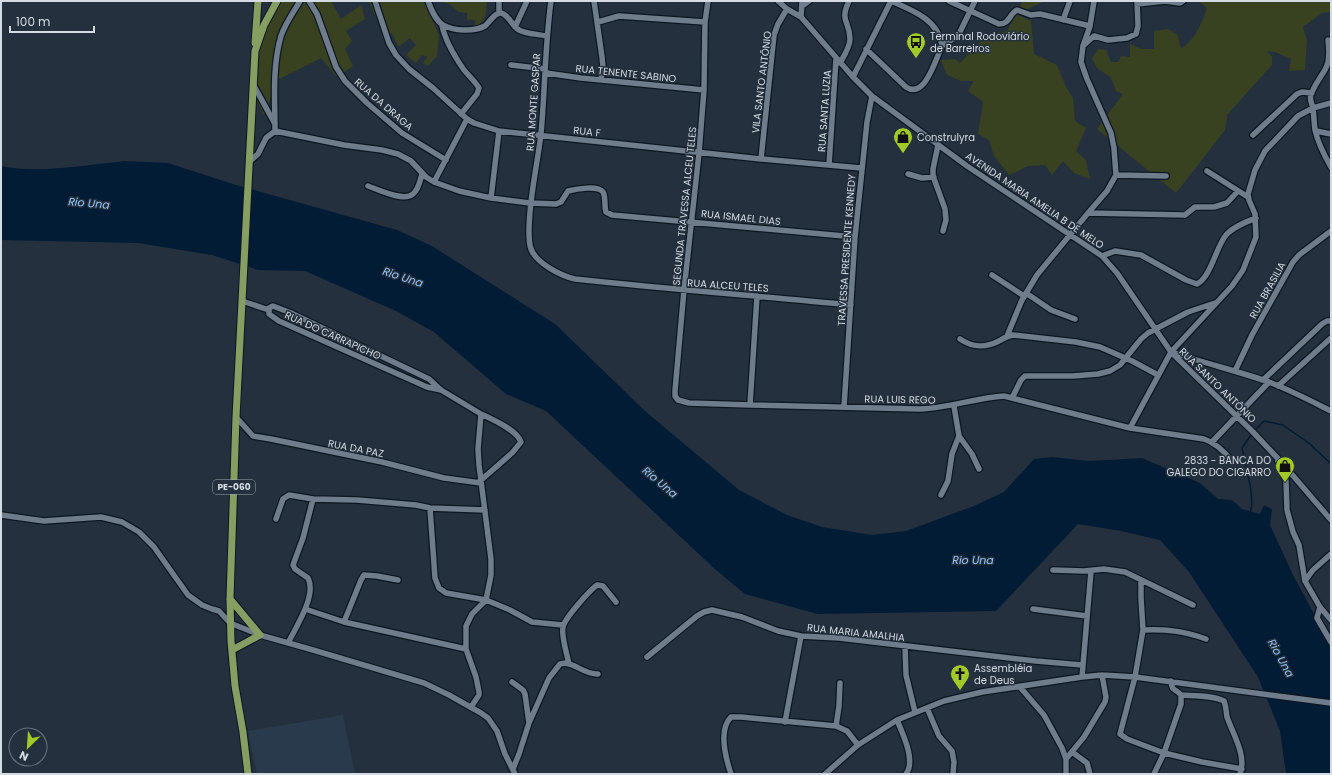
<svg xmlns="http://www.w3.org/2000/svg" width="1332" height="775" font-family="Poppins,sans-serif">
<style>
.built{fill:#293a4c}
.green{fill:#384221}
.water{fill:#021c36}
.lines{fill:none;stroke-linecap:round;stroke-linejoin:round}
.stream{stroke:#021c36;stroke-width:1.5}
.minor-casing{stroke:#0c1723;stroke-width:8}
.major-casing{stroke:#0c1723;stroke-width:9}
.minor{stroke:#6e7c8b;stroke-width:5.5}
.major{stroke:#879e62;stroke-width:7}
.labels{text-anchor:middle;stroke-width:3;stroke-linejoin:round;paint-order:stroke}
.shield{fill:#24303d;stroke:#9ea8b1;stroke-width:1}
.shield-label{font-size:9px;font-weight:bold;fill:#d3dbe3}
.poi-label{font-size:10px;fill:#d3dbe3;stroke:#24303d;text-anchor:start}
.street-label{font-size:10px;fill:#d3dbe3;stroke:#24303d}
.water-label{font-size:11px;font-style:italic;fill:#94c5f9;stroke:#24303d}
</style>
<rect width="100%" height="100%" fill="#24303d"/>
<path class="built" d="M343,715L355,774H257L248,731Z"/>
<path class="green" d="M281,1H331L341,19L361,5L365,19L346,31L352,41L345,49L353,66L337,77L321,58L273,82L272,94L264,116L256,98L258,54L263,35L273,12Z
M369,1H424L439,35L437,56L428,66L423,63L427,57L422,55L416,63L406,55L416,45L410,38L398,47L393,35L383,26L375,16Z
M440,1H487C486,14 486,23 473,28L476,21L471,19L467,21V13L459,12L449,4Z
M1023,1H1045L1016,14L1031,21L1034,54L1057,65L1066,87L1073,98L1075,121L1086,128L1076,151L1086,160L1090,179L1074,173L1063,161L1052,175L1045,165L1028,166L1009,175L994,156L989,140L978,134L983,102L968,91L974,81H961L947,75L941,60L955,59L960,63L984,38L1007,31Z
M1199,1H1331V12L1322,13L1303,27L1307,40L1305,70L1289,71L1291,59L1275,52L1267,51L1272,57V65L1227,115L1225,130L1176,193L1097,129L1123,94L1116,91L1111,78L1097,68L1092,58L1098,49L1106,50L1111,62H1118L1121,56L1130,57V44L1141,49H1154V31L1168,29L1178,35L1181,49C1196,38 1201,25 1207,8Z"/>
<path class="water" d="M125,161L168,163L236,185L397,230L432,246L555,324L645,411L739,490L787,515L822,527L872,535L906,531L974,506L1004,492L1034,459L1052,457L1090,461L1142,458L1200,483L1218,499L1232,500L1242,509L1260,514L1264,505L1272,509L1270,525L1293,575L1327,638L1331,653V774H1286L1280,731L1258,677L1189,572L1160,540L1121,531L1078,524L996,611L818,614L745,594L716,570L546,411L506,394L434,332L396,311L305,271L258,270L212,255L138,243L1,240V166C37,174 87,165 125,161Z"/>
<g class="lines">
<path class="stream" d="M1250,512C1256,501 1245,461 1242,448L1253,432L1264,421L1283,425L1310,444L1331,464"/>
<defs>
<path id="minor" d="M309,1L317,14L336,67L345,81L367,103L402,133L446,160
M375,1L389,43L396,55L409,69L433,88L467,119L474,123L499,131L761,159L861,168
M428,1C431,9 435,20 443,25C453,31 474,32 485,26C489,23 495,12 501,13C509,15 512,26 519,30C526,34 538,34 546,36
M551,1C545,45 545,90 541,134C537,167 529,199 529,231C529,237 529,244 531,249C536,263 561,276 575,279C667,289 759,296 851,305
M594,1L602,57L603,67L601,80
M708,1L705,22L704,90L699,153L684,290L675,391V396L678,400L689,403L750,405L920,409C949,408 975,398 1004,396L1130,428L1204,439C1216,443 1224,451 1232,461
M778,1L787,9L801,17L853,77L872,96L967,166L1102,256L1117,273L1171,352L1253,432L1283,464L1331,520
M891,1C912,10 939,20 942,46
M949,1L999,24C1010,24 1009,14 1017,10L1031,15L1040,14L1090,26
M1137,4L1165,1L1180,3L1183,1
M802,6L809,1
M499,13V1
M801,17L802,1
M1063,20L1070,1
M598,22L619,16L705,22
M442,25C445,41 455,57 464,70C469,76 475,81 479,88L477,94L461,114
M515,27L527,1
M1328,40C1332,73 1322,68 1311,94C1309,99 1312,103 1313,109C1314,116 1314,123 1315,130C1318,143 1324,155 1331,167
M1083,46L1094,36L1108,40L1127,38L1136,34L1138,26L1137,1
M866,49L906,87C925,100 936,58 942,46C947,40 953,41 958,36L975,1
M840,63C844,56 850,47 850,39C850,21 839,22 849,1
M511,65L545,69
M546,73L581,78L704,90
M853,77L891,1
M253,84L275,124
M275,131L344,145L382,150L398,154L411,161L426,177L434,182L459,191L491,198L530,203L556,204L561,202L568,191C576,189 598,185 603,192C606,197 604,206 606,212L612,215L855,237
M275,131C275,100 272,67 281,36C285,24 293,13 300,1
M1316,131L1331,134
M1253,135L1297,94L1302,92L1312,93
M938,145L933,169V176L945,209L946,220L943,231
M761,159L774,35L778,24L787,9
M249,162L258,154L266,138L275,131
M829,165L836,59
M1207,171L1248,197
M908,174L922,178L934,177
M1116,175L1166,176
M434,182L467,119
M368,186C379,190 404,202 413,194C419,189 420,180 422,174
M491,198L499,131
M1088,213L1185,215L1195,207H1214L1227,203L1238,191
M1102,256L1115,251L1141,255L1186,280L1197,284C1211,277 1216,247 1226,235C1233,227 1246,222 1256,218
M992,275L1024,296
M1026,293L1051,310L1075,319
M242,301L269,310
M1007,336L1022,300L1037,275L1088,213L1107,191L1116,175L1114,148L1111,133L1087,79L1081,62L1083,46L1090,26L1094,1
M960,339C973,348 985,348 999,341C1004,338 1007,336 1013,335L1076,342L1100,347L1132,361L1158,375
M1172,352C1204,363 1237,371 1269,382C1290,390 1311,401 1331,411
M1235,371L1252,335L1293,262L1299,255L1331,231
M1263,380L1322,324L1327,321H1331
M1278,386L1331,338
M441,390L427,387L279,321L269,314V308L273,306L291,313L429,379L441,390L481,414L478,449L479,465L491,559V575L486,600L472,614L466,626V649L476,677L479,692V695L471,707
M1012,398L1021,380L1025,376H1073L1098,374L1110,371L1120,365L1141,339L1148,333L1188,312L1215,303
M750,405L757,296
M954,406L959,436L972,454L979,469
M844,407L855,237L867,122L872,96
M236,417L253,436L271,439L382,462L444,478L481,483
M1130,428L1171,352L1232,286L1243,270L1256,237L1255,214L1249,200L1248,194L1255,170L1265,151L1298,116L1313,108L1331,103
M1212,442L1269,382
M1278,461L1286,481L1287,510L1293,532L1299,545L1305,581L1320,607L1331,620
M480,481L512,453L521,442C517,430 492,419 481,414
M941,495L948,481L952,454L959,436
M430,508L435,578L439,588L446,593L486,600L510,610L532,622L563,625
M1,515L44,521L101,517L122,522L139,532L154,547L188,595L202,605L212,609L219,611L230,623L260,635L313,650L424,683L449,695L481,713L488,718L497,731L505,754L515,774
M276,519L283,499L289,495L313,499L357,500L416,505L430,508L485,510
M1053,570L1084,571L1104,569L1125,572L1193,605
M1141,580V598L1143,630L1135,677L1120,734L1127,739L1164,753L1202,762L1242,769
M1305,581L1313,570L1331,554
M1320,607L1317,618L1331,642
M305,609L344,622L466,649
M1033,609L1087,616
M344,622L361,580L364,575L377,576L398,580
M1143,630C1166,629 1184,631 1206,639
M288,643C296,627 317,595 308,578L295,569L293,565L303,538L313,499
M905,646L906,675L915,712
M647,657L697,616L704,612L712,610L742,617L778,631L801,636L839,638L1036,661L1082,665
M569,664C567,654 561,636 563,627C564,619 590,590 597,585L603,586L616,602
M1082,677L1091,571
M512,682L523,690L525,694L529,723
M840,683L839,706L836,726L847,731L858,745
M1020,687L1044,715L1062,748L1066,759V774
M1181,695C1194,696 1212,695 1224,701C1226,706 1226,711 1227,717C1233,734 1247,756 1240,774
M927,708L939,736L952,751L954,762L953,774
M897,720C903,734 916,761 906,774
M785,722L801,636
M1072,752L1087,763L1090,774
M1066,759L1084,737L1105,702L1106,697L1102,675
M513,769L519,754L529,723L549,678L560,664C572,660 584,675 598,674
M731,774C726,759 718,730 731,717H741L836,726
M825,774L858,745L897,720L944,701L982,692L1082,677L1102,675L1135,677L1331,703
M1154,774L1164,753L1181,704V695C1175,688 1172,692 1171,681"/>
<path id="major" d="M255,43L258,1
M230,599L260,635L232,650
M248,774L243,732L235,686L231,641L230,599L236,417L255,51L264,25L277,1"/>
</defs>
<use href="#minor" class="minor-casing"/>
<use href="#major" class="major-casing"/>
<use href="#minor" class="minor"/>
<use href="#major" class="major"/>
</g>
<defs>
<symbol id="bus-pin" viewBox="-11 -11 22 30"><path d="M0 17L-7.5 6A9.5 9.5 0 1 1 7.5 6Z" fill="#a2c927" stroke="#24303d"/><path d="M-5-6H5V4H4V6H2V4H-2V6H-4V4H-5ZM-3.5-4V0h7V-4ZM-3.5 1.2v1.5H-2V1.2ZM2 1.2v1.5H3.5V1.2Z" fill="#111"/></symbol>
<symbol id="shop-pin" viewBox="-11 -11 22 30"><path d="M0 17L-7.5 6A9.5 9.5 0 1 1 7.5 6Z" fill="#a2c927" stroke="#24303d"/><path d="M-5-2.5h2.3a2.7 3.5 0 0 1 5.4 0H5L5.5 6h-11ZM-1.5-2.5h3a1.5 2.3 0 0 0-3 0Z" fill="#111"/></symbol>
<symbol id="church-pin" viewBox="-11 -11 22 30"><path d="M0 17L-7.5 6A9.5 9.5 0 1 1 7.5 6Z" fill="#a2c927" stroke="#24303d"/><path d="M-1.2-6h2.4v3.5h3.3v2.4h-3.3V6h-2.4V-.1h-3.3v-2.4h3.3Z" fill="#111"/></symbol>
</defs>
<g fill-rule="evenodd">
<use href="#bus-pin" x="905" y="31" width="22" height="30"/>
<use href="#shop-pin" x="892" y="126" width="22" height="30"/>
<use href="#shop-pin" x="1274" y="455" width="22" height="30"/>
<use href="#church-pin" x="949" y="663" width="22" height="30"/>
</g>
<g class="labels">
<rect class="shield" x="213" y="480" width="42" height="14" rx="3"/>
<g class="shield-label">
<text x="234" y="490">PE-060</text>
</g>
<g class="poi-label">
<text x="930" y="40">Terminal Rodoviário<tspan x="930" dy="12">de Barreiros</tspan></text>
<text x="917" y="141">Construlyra</text>
<text x="1271" y="464" text-anchor="end">2833 - BANCA DO<tspan x="1271" dy="12">GALEGO DO CIGARRO</tspan></text>
<text x="974" y="672">Assembléia<tspan x="974" dy="12">de Deus</tspan></text>
</g>
<g class="street-label">
<text transform="translate(626 73) rotate(6)" y="4">RUA TENENTE SABINO</text>
<text transform="translate(761 82) rotate(-83)" y="4">VILA SANTO ANTÔNIO</text>
<text transform="translate(533 102) rotate(-86)" y="4">RUA MONTE GASPAR</text>
<text transform="translate(384 104) rotate(41)" y="4">RUA DA DRAGA</text>
<text transform="translate(824 111) rotate(-86)" y="4">RUA SANTA LUZIA</text>
<text transform="translate(587 131) rotate(6)" y="4">RUA F</text>
<text transform="translate(1035 200) rotate(34)" y="4">AVENIDA MARIA AMELIA B DE MELO</text>
<text transform="translate(684 206) rotate(-84)" y="4">SEGUNDA TRAVESSA ALCEU TELES</text>
<text transform="translate(741 217) rotate(6)" y="4">RUA ISMAEL DIAS</text>
<text transform="translate(846 250) rotate(-86)" y="4">TRAVESSA PRESIDENTE KENNEDY</text>
<text transform="translate(728 285) rotate(4)" y="4">RUA ALCEU TELES</text>
<text transform="translate(1267 290) rotate(-61)" y="4">RUA BRASILIA</text>
<text transform="translate(333 335) rotate(24)" y="4">RUA DO CARRAPICHO</text>
<text transform="translate(1218 385) rotate(44)" y="4">RUA SANTO ANTÔNIO</text>
<text transform="translate(900 399) rotate(1)" y="4">RUA LUIS REGO</text>
<text transform="translate(356 448) rotate(11)" y="4">RUA DA PAZ</text>
<text transform="translate(856 632) rotate(6)" y="4">RUA MARIA AMALHIA</text>
</g>
<g class="water-label">
<text transform="translate(89 203) rotate(5)" y="4">Rio Una</text>
<text transform="translate(403 277) rotate(18)" y="4">Rio Una</text>
<text transform="translate(660 482) rotate(40)" y="4">Rio Una</text>
<text x="973" y="564">Rio Una</text>
<text transform="translate(1281 658) rotate(61)" y="4">Rio Una</text>
</g>
</g>
<rect width="1332" height="775" fill="none" stroke="#d3dbe3" stroke-width="4"/>
<g transform="translate(28 747) rotate(205)"><circle r="19" fill="#24303d" stroke="#6a747f"/>
<path d="M0-3L7 15L0 10L-7 15Z" fill="#a2c927"/>
<text y="-6" font-size="11" font-weight="bold" text-anchor="middle" fill="#d3dbe3">N</text>
</g>
<path d="M10 26v6h84v-6" fill="none" stroke="#d3dbe3" stroke-width="2"/>
<text x="16" y="26" font-size="12" fill="#d3dbe3" stroke="#24303d" stroke-width="3" paint-order="stroke">100 m</text>
</svg>
